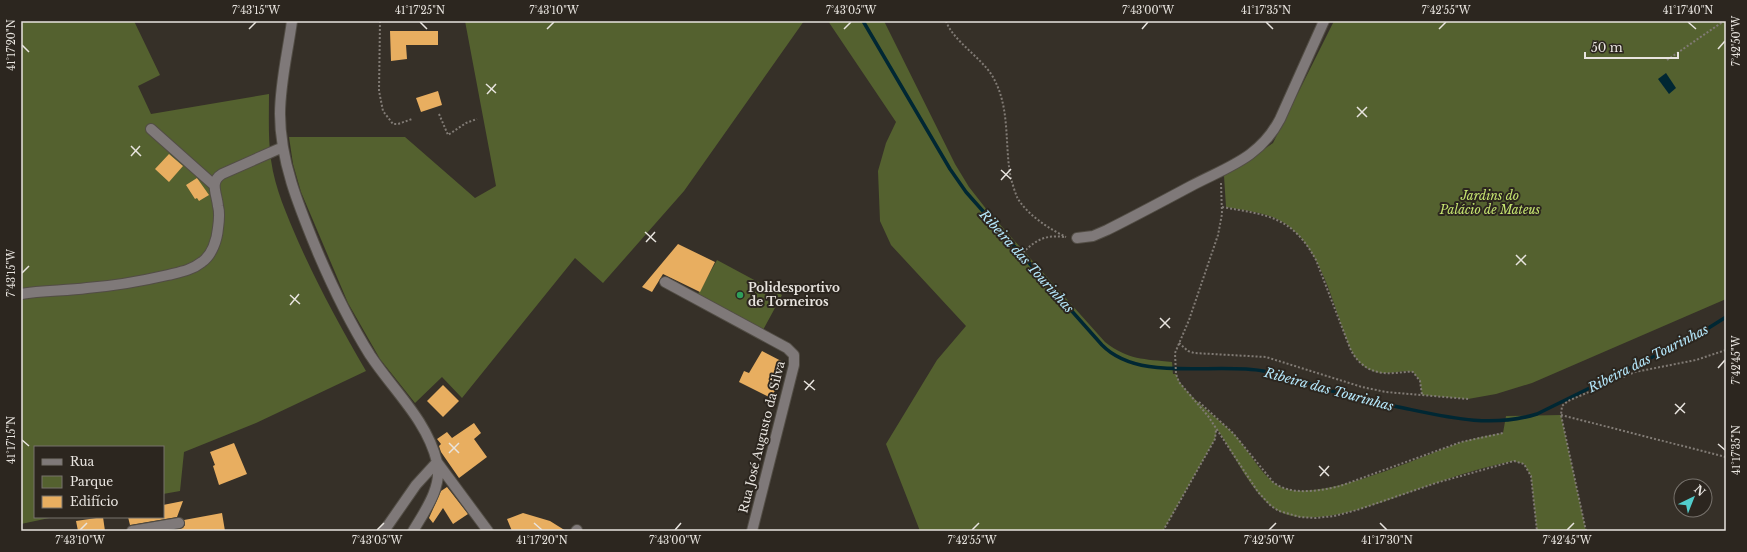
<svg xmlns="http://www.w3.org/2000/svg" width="1747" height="552" font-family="'Libre Baskerville',serif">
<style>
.green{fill:#54612f}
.water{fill:#002733}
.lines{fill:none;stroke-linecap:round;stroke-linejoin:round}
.stream{stroke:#002733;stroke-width:3.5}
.building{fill:#e8ae60}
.minor-casing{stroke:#524d45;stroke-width:12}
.path{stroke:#817b75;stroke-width:2;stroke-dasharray:2 2;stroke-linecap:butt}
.minor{stroke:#7f7979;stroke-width:10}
.ticks{fill:none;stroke:#e8e4df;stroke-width:1.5}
.leisure-dot{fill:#2e9e5b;stroke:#2c261f;stroke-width:1.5}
.labels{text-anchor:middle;stroke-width:4;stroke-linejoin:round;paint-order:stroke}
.park-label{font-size:12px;font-style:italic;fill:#c6e570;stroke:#2c261f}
.poi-label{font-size:12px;font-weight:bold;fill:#e8e4df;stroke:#2c261f;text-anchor:start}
.street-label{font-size:12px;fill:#e8e4df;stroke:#2c261f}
.water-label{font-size:13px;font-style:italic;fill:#b5e8fc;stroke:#2c261f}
.neatline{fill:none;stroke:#e8e4df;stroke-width:1.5}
.ticks-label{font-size:10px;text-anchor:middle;fill:#e8e4df}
</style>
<rect width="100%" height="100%" fill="#363028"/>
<path class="green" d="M25,21H134L160,75L138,86L151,114L269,94C269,116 268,138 271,160C275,189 287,215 298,241C318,286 341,328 366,371L256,423L184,452L180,491L163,494V447H35V517H54L21,524V25Z
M465,21H804L684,191L603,283L575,258L462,398L442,377L415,403L380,359L348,303L301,192L293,164L289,137H405L475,198L496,186Z
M828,21H884L955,164L969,187L987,210L1105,342C1128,360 1144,359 1172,362L1173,374H1176C1181,392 1218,418 1232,432C1247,447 1260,474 1277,485C1312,508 1423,455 1462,442C1475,438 1489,435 1503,433L1506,416L1561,415L1586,531H1537L1531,476L1524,464L1514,461C1487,466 1459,475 1433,484C1393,497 1307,537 1271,506C1249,488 1233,452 1217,429L1215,439L1163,531H920L886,444L937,360L966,326L891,245L880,221L878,171L886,143L896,122Z
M1334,21H1726V299L1532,383L1496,394L1468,399L1422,395L1420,381L1413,372C1398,369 1386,378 1368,369C1354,361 1349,346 1344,332C1330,294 1316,237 1277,219C1261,212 1243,210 1226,207L1224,176L1273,143Z
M717,260L782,295L763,330L698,294Z"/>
<path class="water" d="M1666,73L1676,88L1669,94L1658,79Z"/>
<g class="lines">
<path class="stream" d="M863,21L950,169L966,192L1102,345C1139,383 1214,362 1263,371C1286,375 1309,384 1332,391C1353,397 1373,402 1394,406C1443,416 1488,429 1537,414L1699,334L1726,317"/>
</g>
<path class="building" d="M390,31H438V45H406L407,59L391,61Z
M438,91L442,105L421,112L416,98Z
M169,154L183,166L169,182L155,169Z
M197,178L209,195L199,201L197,198L195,199L186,185Z
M678,244L715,262L700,292L663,274L652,292L642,287Z
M762,351L785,363L777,380L780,381L771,398L739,382L744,371L749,373Z
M443,385L459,401L443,417L427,401Z
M474,423L481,433L474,439L487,457L459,478L441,452L439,446L441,444L437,439L447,432L452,438Z
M234,443L247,474L219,485L213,466L215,465L210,452Z
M447,487L468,514L453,524L443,508L433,523L429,518L441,491Z
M183,501L177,517L130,525L128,517H163V505Z
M222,513L225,531H171L183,528L185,525L184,520Z
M523,513L550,521L566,531H512L507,519Z
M103,517L105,531H78L76,521Z"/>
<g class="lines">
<defs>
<path id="minor" d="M292,21C288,51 280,83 280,114C280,162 300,209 318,253C333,288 350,323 370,355C393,390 427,420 437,462C443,486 425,511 413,531
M151,129L214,185
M1077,238L1093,236L1107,230C1135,216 1163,201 1191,186C1227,167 1260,158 1280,119L1324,21
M665,282L787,348L794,355V365L752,531
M21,294C43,290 65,291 87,288C114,286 142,281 168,275C180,272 192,270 202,262C212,255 217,240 218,228C219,221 220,213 218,206C217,194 209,182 222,174L283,147
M132,531L179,523
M384,531L416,485L437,462L488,531
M576,531L577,530"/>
</defs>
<use href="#minor" class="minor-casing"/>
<path class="path" d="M380,21L379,91L383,111L393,124H398L412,119
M946,21C953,41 981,57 993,77C1011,109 1004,145 1011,179C1013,185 1015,193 1018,199C1029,216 1048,228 1066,237
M1667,60L1724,21
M439,114L448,135L466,123L477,119
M1221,183L1222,214L1218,235L1189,320L1175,353L1176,374L1179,382L1208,416L1258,492L1271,506L1279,511L1300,517L1316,518L1334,516L1357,510L1436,483L1514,461L1524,464L1531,476L1537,531
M1222,207C1267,215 1292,216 1316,260L1350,348C1358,366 1374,375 1394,373C1401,373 1407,371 1413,372L1420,381L1422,395
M1017,258C1033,243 1041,234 1064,237
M1179,343L1188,351L1194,353L1266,357L1362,387L1386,392L1468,399
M1199,402L1233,433L1273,482C1290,496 1320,491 1340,486L1461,442L1503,433
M1561,415L1726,457
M1163,531L1215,439L1216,430
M1586,531L1561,415L1562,406L1568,401L1635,372L1696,360L1726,350"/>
<use href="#minor" class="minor"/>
</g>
<path class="ticks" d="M420,22L427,29M1266,22L1273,29M1688,22L1696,29M249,29L256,22M547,29L554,22M844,29L851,22M1142,29L1148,22M1439,29L1446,22M22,45L29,52M1718,49L1725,41M486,84L496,93M487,94L496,84M1357,107L1367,117M1357,117L1367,107M131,146L141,156M131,156L140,146M1001,170L1011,179M1001,180L1011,169M645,232L656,242M646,242L655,232M1516,255L1526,265M1516,265L1526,255M22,273L29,266M290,295L300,304M290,305L299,294M1160,318L1170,328M1160,328L1170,318M1718,368L1725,360M804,381L815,390M805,390L814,380M1675,404L1685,413M1675,414L1685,403M22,440L29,446M449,443L459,453M1718,444L1725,450M449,453L459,443M1319,466L1329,476M1320,476L1329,466M534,523L542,530M1380,523L1387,530M80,530L87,523M377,530L384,523M675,530L681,523M972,530L979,523M1269,530L1276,523M1567,530L1574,523"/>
<circle class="leisure-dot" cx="740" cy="295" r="4"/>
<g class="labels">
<g class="park-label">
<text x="1490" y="200">Jardins do<tspan x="1490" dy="14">Palácio de Mateus</tspan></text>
</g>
<g class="poi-label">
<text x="748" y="292">Polidesportivo<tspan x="748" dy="14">de Torneiros</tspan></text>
</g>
<g class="street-label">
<text transform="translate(762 437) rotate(-76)" y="4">Rua José Augusto da Silva</text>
</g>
<g class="water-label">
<text transform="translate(1027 261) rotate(48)" y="5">Ribeira das Tourinhas</text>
<text transform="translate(1648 358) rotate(-27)" y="5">Ribeira das Tourinhas</text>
<text transform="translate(1329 389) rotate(15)" y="5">Ribeira das Tourinhas</text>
</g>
</g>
<rect width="1747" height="552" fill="none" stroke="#2c261f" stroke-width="44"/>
<rect x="34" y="446" width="130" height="72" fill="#2c261f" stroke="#77726c"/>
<rect x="42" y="459" width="20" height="6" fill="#7f7979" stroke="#77726c"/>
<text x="70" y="466" font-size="12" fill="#e8e4df">Rua</text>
<rect x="42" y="476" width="20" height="12" fill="#54612f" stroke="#77726c"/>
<text x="70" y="486" font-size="12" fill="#e8e4df">Parque</text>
<rect x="42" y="496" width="20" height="12" fill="#e8ae60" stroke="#77726c"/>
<text x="70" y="506" font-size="12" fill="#e8e4df">Edifício</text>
<g transform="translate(1693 498) rotate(43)"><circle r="19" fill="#2c261f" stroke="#77726c"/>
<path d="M0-3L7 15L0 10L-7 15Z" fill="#52cdcc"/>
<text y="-6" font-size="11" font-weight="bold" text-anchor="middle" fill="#e8e4df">N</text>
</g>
<path d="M1585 52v6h93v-6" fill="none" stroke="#e8e4df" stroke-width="2"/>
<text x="1591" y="52" font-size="12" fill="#e8e4df" stroke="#2c261f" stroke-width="3" paint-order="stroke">50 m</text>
<rect x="22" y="22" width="1703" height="508" class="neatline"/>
<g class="ticks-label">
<text x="256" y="14">7°43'15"W</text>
<text x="420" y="14">41°17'25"N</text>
<text x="554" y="14">7°43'10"W</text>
<text x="851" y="14">7°43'05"W</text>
<text x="1148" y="14">7°43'00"W</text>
<text x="1266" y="14">41°17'35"N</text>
<text x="1446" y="14">7°42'55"W</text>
<text x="1688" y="14">41°17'40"N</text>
<text transform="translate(1736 41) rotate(-90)" y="4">7°42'50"W</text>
<text transform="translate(11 45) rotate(-90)" y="4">41°17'20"N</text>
<text transform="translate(11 273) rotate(-90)" y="4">7°43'15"W</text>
<text transform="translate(1736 360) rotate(-90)" y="4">7°42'45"W</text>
<text transform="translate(11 440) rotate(-90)" y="4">41°17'15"N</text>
<text transform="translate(1736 450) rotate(-90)" y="4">41°17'35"N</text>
<text x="80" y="544">7°43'10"W</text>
<text x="377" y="544">7°43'05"W</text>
<text x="542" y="544">41°17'20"N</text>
<text x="675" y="544">7°43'00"W</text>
<text x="972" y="544">7°42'55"W</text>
<text x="1269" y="544">7°42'50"W</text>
<text x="1387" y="544">41°17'30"N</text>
<text x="1567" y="544">7°42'45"W</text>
</g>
</svg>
